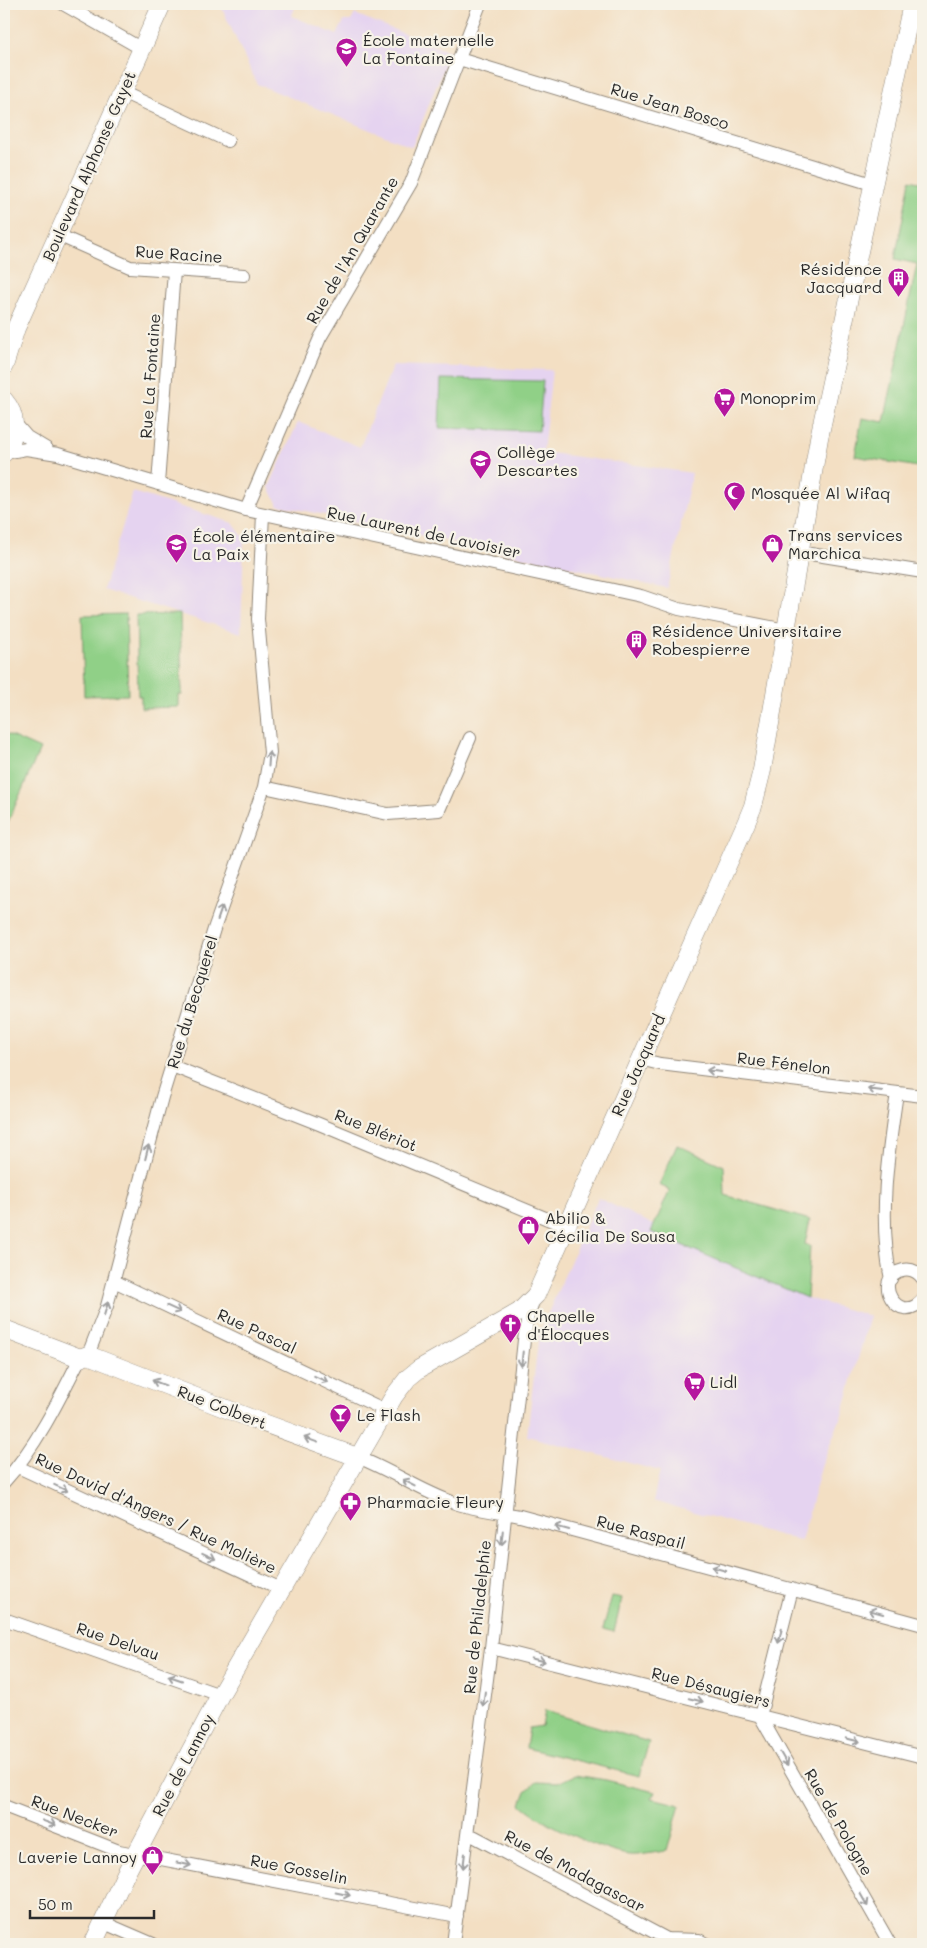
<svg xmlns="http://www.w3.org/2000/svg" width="927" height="1948" font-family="Mali,sans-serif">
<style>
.built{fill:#e5d3f0}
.green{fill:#90d087;stroke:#5e7e59}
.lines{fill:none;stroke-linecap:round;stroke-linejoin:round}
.street-casing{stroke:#8f8577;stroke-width:14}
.secondary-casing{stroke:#8f8577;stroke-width:19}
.street{stroke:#fff;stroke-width:12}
.secondary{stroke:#fff;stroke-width:18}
.oneway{stroke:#a0a0a0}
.labels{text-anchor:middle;stroke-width:4.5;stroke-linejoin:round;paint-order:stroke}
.poi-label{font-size:16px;fill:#2b2b2b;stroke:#f7f3e8;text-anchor:start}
.street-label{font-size:16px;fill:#2b2b2b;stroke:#f7f3e8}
</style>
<rect width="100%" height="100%" fill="#f7f3e8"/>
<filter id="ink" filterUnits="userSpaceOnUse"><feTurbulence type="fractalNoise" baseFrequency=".02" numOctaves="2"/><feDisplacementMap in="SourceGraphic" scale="10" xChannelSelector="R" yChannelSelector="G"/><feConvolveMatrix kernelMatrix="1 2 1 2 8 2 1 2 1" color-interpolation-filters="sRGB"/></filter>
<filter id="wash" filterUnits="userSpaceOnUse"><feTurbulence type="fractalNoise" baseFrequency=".0096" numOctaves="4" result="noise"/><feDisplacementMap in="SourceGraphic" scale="20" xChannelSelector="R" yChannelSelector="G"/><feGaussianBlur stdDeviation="1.12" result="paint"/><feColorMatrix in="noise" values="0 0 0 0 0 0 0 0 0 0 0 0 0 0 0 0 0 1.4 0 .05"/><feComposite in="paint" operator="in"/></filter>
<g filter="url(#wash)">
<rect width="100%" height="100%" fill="#f3dfc3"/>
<path class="built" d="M220,4H296L292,16L337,35L344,21H351L355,14L450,52L412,147L257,84Z
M393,365L552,370L543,452L692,473L667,588L278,505L269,487L298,422L360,447Z
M133,492L233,523L244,538L241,633L103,590Z
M677,1145L724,1166L725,1195L810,1220L805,1244L810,1246L807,1298L870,1316L843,1412L822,1464L801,1541L653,1501L660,1471L527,1436L539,1334L598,1198L654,1225L670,1190L659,1185Z"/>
<path class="green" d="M910,180L923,183V468L855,456L862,418L884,422L917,264L895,259Z
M441,379L543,381L539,431L439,428Z
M126,614L128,695L84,696L82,615Z
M180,614L182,695H179V707L141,708V696H138L136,615Z
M4,733L40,749L4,831Z
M677,1145L724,1166L725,1195L810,1220L805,1244L810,1246L807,1298L651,1232L670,1190L659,1185Z
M612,1596L622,1598L614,1632L603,1629Z
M545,1711L649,1742L639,1776L526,1748L529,1728L542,1726Z
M575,1775L606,1780L655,1792L652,1798L680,1805L667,1851C655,1852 640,1856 629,1855C602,1852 540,1822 521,1804L526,1791L536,1782L557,1783Z"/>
</g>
<g filter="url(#ink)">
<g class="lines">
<defs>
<path id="street" d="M63,4L142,49
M459,59L872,184
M122,92L228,141
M58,235L130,267L244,275
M14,422L27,437L47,449
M4,453L26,449L58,454L246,510L641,596L679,609L786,630
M158,484L174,271
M246,510L320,338L411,183L480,4
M798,552L923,572
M264,787L388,814L439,810L470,738
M640,1059L660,1064L923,1096
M172,1066L319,1124L567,1227
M891,1279C878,1219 888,1153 897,1093
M923,1279C918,1272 912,1268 903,1270C870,1277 898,1329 923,1299
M114,1281L385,1410
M88,1355L107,1306L162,1097L214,929L264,787L270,753L258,619L263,514
M357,1457C391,1470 420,1491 455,1503C475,1510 499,1512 520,1516L923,1625
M18,1467L281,1589
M4,1482C36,1447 59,1400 80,1358
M792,1589L760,1716L890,1944
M4,1619L220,1695
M491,1648L923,1757
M4,1806L119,1851L457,1916
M468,1834L475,1837L667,1939L699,1940L706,1944
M102,1922L153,1944
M453,1944L491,1648L524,1340L528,1316L534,1299"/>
<path id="secondary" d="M4,366L16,328L162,4
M4,400C18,416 17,436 4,453
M4,1329L80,1358L88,1355L250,1418L357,1457
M93,1944L125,1875L220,1695L394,1396L408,1378L419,1369L519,1312L536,1295L746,823L753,806L762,770L819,438L912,4"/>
</defs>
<use href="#street" class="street-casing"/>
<use href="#secondary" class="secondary-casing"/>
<use href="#street" class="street"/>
<use href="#secondary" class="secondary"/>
</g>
<defs><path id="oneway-shaft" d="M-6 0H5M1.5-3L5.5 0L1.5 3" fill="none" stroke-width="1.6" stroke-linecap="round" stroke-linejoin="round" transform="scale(1.25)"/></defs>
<g class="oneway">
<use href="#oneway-shaft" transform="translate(269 759) rotate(-86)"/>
<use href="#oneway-shaft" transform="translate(220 913) rotate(-71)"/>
<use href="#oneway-shaft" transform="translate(714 1071) rotate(-173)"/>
<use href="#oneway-shaft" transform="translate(875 1090) rotate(-173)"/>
<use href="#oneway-shaft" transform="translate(147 1152) rotate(-76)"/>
<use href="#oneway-shaft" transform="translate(106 1309) rotate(-73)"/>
<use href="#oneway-shaft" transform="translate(174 1309) rotate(25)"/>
<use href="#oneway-shaft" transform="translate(522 1359) rotate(96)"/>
<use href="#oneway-shaft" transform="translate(321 1379) rotate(25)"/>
<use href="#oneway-shaft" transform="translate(159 1383) rotate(-159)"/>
<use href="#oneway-shaft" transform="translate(311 1440) rotate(-160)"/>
<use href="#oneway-shaft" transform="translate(409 1483) rotate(-153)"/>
<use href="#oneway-shaft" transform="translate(61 1488) rotate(25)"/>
<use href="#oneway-shaft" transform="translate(562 1528) rotate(-165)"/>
<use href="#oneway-shaft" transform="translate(502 1538) rotate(96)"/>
<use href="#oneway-shaft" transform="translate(209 1556) rotate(25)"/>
<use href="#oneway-shaft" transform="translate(719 1569) rotate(-165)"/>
<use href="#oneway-shaft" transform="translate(876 1612) rotate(-165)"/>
<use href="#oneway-shaft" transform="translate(780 1636) rotate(104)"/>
<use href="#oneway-shaft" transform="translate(538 1660) rotate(14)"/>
<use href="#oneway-shaft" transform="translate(175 1678) rotate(-161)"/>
<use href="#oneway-shaft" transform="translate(484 1699) rotate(97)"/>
<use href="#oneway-shaft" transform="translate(696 1700) rotate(14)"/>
<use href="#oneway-shaft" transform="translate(853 1740) rotate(14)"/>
<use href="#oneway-shaft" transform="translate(784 1759) rotate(60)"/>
<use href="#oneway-shaft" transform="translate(49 1823) rotate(21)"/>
<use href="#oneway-shaft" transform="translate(464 1861) rotate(97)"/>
<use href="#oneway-shaft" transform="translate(184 1864) rotate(11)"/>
<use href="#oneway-shaft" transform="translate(343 1894) rotate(11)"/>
<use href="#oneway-shaft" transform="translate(864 1900) rotate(60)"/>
</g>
</g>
<defs>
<symbol id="school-pin" viewBox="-11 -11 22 30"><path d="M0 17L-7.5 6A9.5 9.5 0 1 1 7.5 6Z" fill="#b5179e" stroke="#f7f3e8"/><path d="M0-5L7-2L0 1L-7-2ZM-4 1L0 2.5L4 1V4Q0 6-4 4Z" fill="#fff"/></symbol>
<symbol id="building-pin" viewBox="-11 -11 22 30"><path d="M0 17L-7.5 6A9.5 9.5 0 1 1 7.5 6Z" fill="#b5179e" stroke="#f7f3e8"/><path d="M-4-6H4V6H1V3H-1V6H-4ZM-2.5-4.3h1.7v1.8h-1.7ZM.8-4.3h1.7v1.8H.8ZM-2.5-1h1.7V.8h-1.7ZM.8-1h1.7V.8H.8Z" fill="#fff"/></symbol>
<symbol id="supermarket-pin" viewBox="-11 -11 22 30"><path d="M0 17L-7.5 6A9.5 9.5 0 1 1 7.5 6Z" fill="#b5179e" stroke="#f7f3e8"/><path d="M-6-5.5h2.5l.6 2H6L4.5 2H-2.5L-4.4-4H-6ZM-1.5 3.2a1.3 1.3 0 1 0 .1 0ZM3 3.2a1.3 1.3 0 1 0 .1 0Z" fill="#fff"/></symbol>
<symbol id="mosque-pin" viewBox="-11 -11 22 30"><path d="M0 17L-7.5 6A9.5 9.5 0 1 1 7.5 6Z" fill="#b5179e" stroke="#f7f3e8"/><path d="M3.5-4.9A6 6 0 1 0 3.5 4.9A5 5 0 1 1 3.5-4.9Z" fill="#fff"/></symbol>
<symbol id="shop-pin" viewBox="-11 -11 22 30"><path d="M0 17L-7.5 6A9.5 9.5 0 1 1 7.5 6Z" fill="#b5179e" stroke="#f7f3e8"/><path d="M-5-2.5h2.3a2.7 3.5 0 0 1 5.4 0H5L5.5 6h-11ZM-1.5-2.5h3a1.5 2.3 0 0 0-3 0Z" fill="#fff"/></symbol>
<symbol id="church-pin" viewBox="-11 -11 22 30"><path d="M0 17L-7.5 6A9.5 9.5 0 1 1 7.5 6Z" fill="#b5179e" stroke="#f7f3e8"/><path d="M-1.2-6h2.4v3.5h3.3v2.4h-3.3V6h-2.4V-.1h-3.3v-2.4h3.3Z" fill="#fff"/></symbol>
<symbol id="bar-pin" viewBox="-11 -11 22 30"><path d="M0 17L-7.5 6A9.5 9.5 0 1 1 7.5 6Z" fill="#b5179e" stroke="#f7f3e8"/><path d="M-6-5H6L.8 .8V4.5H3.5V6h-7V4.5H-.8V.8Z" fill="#fff"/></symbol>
<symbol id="pharmacy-pin" viewBox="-11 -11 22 30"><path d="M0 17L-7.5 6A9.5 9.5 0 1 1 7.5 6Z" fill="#b5179e" stroke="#f7f3e8"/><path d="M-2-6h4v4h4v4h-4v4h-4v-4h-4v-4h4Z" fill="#fff"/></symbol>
</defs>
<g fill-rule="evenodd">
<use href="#school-pin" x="334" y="36" width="25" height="34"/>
<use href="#building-pin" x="886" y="266" width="25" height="34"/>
<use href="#supermarket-pin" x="712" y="386" width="25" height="34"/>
<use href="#school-pin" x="468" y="448" width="25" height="34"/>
<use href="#mosque-pin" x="722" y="480" width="25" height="34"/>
<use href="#shop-pin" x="760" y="532" width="25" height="34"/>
<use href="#school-pin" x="164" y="532" width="25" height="34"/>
<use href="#building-pin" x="624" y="628" width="25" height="34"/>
<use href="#shop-pin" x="516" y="1214" width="25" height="34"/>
<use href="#church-pin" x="498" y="1312" width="25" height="34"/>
<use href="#supermarket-pin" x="682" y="1370" width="25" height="34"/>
<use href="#bar-pin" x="328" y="1402" width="25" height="34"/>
<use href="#pharmacy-pin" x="338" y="1490" width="25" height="34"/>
<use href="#shop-pin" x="140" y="1844" width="25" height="34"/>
</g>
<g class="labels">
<g class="poi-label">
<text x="363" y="46">École maternelle<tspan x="363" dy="18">La Fontaine</tspan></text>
<text x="882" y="275" text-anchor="end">Résidence<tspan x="882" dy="18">Jacquard</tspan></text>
<text x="740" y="404">Monoprim</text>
<text x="497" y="458">Collège<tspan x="497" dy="18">Descartes</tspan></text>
<text x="751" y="499">Mosquée Al Wifaq</text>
<text x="788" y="541">Trans services<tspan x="788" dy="18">Marchica</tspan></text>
<text x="193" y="542">École élémentaire<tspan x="193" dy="18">La Paix</tspan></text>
<text x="652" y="637">Résidence Universitaire<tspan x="652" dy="18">Robespierre</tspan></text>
<text x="545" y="1224">Abilio &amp;<tspan x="545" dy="18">Cécilia De Sousa</tspan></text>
<text x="527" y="1322">Chapelle<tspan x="527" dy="18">d'Élocques</tspan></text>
<text x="710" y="1388">Lidl</text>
<text x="357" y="1421">Le Flash</text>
<text x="367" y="1508">Pharmacie Fleury</text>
<text x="137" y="1863" text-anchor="end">Laverie Lannoy</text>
</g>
<g class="street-label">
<text transform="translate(670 106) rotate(17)" y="6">Rue Jean Bosco</text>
<text transform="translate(89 166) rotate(-66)" y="6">Boulevard Alphonse Gayet</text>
<text transform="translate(352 250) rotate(-60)" y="6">Rue de l'An Quarante</text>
<text transform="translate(179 254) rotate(4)" y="6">Rue Racine</text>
<text transform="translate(150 376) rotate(-86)" y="6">Rue La Fontaine</text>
<text transform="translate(424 532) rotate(12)" y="6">Rue Laurent de Lavoisier</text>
<text transform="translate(192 1002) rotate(-73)" y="6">Rue du Becquerel</text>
<text transform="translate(784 1063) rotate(7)" y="6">Rue Fénelon</text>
<text transform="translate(638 1065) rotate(-66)" y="6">Rue Jacquard</text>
<text transform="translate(376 1130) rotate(22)" y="6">Rue Blériot</text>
<text transform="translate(257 1331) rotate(25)" y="6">Rue Pascal</text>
<text transform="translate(222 1407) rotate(21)" y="6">Rue Colbert</text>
<text transform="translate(156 1513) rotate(25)" y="6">Rue David d'Angers / Rue Molière</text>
<text transform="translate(641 1532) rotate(15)" y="6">Rue Raspail</text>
<text transform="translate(477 1617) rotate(-84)" y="6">Rue de Philadelphie</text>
<text transform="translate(118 1641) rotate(19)" y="6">Rue Delvau</text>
<text transform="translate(711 1687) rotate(14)" y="6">Rue Désaugiers</text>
<text transform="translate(183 1765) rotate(-62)" y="6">Rue de Lannoy</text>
<text transform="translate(75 1816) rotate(21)" y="6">Rue Necker</text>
<text transform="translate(839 1822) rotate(60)" y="6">Rue de Pologne</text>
<text transform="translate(299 1869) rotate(11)" y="6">Rue Gosselin</text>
<text transform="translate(575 1871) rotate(28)" y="6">Rue de Madagascar</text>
</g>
</g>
<rect width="927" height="1948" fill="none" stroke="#f7f3e8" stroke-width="20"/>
<path d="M30 1910v8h124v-8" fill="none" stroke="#2b2b2b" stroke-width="2.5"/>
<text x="38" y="1910" font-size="15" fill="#2b2b2b" stroke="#f7f3e8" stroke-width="4" paint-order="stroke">50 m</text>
</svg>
